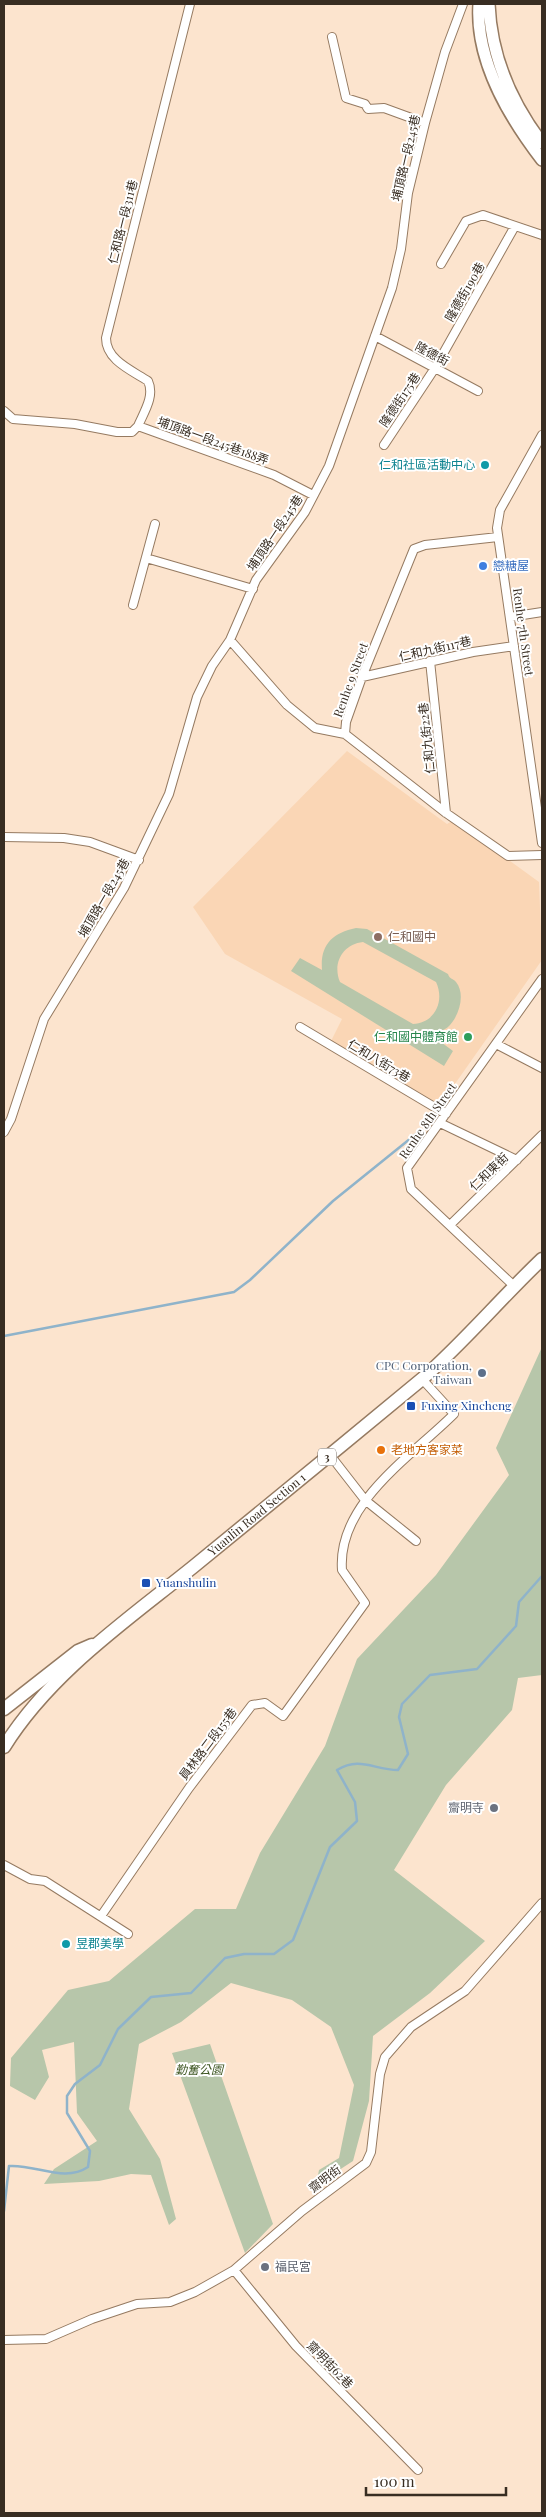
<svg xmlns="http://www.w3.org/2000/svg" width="546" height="2517" font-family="'Playfair Display','Noto Sans TC',serif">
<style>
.built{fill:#fad6b5}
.green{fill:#b7c6aa;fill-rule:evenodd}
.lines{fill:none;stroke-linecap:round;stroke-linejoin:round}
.stream{stroke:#8fb3ca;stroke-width:2.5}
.street-casing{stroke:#957a61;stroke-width:10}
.secondary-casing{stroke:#957a61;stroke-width:14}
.primary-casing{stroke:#957a61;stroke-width:15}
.street{stroke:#fff;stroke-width:8}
.secondary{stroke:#fff;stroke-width:11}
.primary{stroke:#fff;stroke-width:12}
.culture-dot{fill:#0f9aa8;stroke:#fff;stroke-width:2}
.shop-dot{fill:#3f7fe0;stroke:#fff;stroke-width:2}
.education-dot{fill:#8d6e63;stroke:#fff;stroke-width:2}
.leisure-dot{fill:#2e9e5b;stroke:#fff;stroke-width:2}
.service-dot{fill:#5c6f8a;stroke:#fff;stroke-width:2}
.transit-dot{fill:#1a4fb4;stroke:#fff;stroke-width:2}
.food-dot{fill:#e8710a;stroke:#fff;stroke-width:2}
.worship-dot{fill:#6b7280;stroke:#fff;stroke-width:2}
.labels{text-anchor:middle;stroke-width:4;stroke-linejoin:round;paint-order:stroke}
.shield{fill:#fff;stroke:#746c64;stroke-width:1}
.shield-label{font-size:11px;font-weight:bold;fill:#382d22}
.street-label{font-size:12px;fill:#382d22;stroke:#fff}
.culture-label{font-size:12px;fill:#0d838f;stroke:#fff;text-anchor:end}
.shop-label{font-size:12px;fill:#366cbe;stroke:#fff;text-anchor:start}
.education-label{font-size:12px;fill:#785e54;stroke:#fff;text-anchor:start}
.leisure-label{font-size:12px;fill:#27864d;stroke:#fff;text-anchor:end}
.service-label{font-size:12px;fill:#4e5e75;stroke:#fff;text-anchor:end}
.transit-label{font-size:12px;fill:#164399;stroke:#fff;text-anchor:start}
.food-label{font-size:12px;fill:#c56008;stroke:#fff;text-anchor:start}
.worship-label{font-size:12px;fill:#5b616d;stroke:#fff;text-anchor:end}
.park-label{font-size:12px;font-style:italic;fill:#415926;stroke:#fff}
</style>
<rect width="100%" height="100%" fill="#fce4ce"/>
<path class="built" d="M347,751L447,824L454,820L539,882L542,960L438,1108L330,1043L342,1019L225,954L193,907Z"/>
<path class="green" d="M356,928L367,929L448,974C450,980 453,978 456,982C466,994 459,1017 448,1027C444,1031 435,1032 430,1034L453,1051L444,1066L291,971L300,958L322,970C320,945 332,933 356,928ZM363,942L436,982C445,1001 435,1023 413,1024L340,982C332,963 343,944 363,942Z
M542,1347V1675L518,1678L512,1710L446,1785L394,1870L485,1941L430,1993L373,2036L369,2101L353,2161L316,2185L319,2170L339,2158L354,2085L331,2027L292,2000L231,1983L181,2022L139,2044L129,2109L160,2159L176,2219L169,2225L151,2175L131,2174L99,2181L44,2184L54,2169L97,2141L77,2113L74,2042L42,2050L49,2077L35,2100L10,2086L11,2058L68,1990L109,1981L195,1909H236L260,1853L325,1746L357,1659L436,1575L509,1475L496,1448Z
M210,2044L273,2224L245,2253L172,2053Z"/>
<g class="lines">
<path class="stream" d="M4,1336L234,1292L250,1280L333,1201L416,1134
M4,2211L9,2166C36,2164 64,2183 88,2167L90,2151L67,2113V2096L75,2084L100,2065L118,2029L151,1997L191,1993L225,1958L244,1954H274L293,1940L330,1847L357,1821L355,1802L337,1770C360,1756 374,1770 398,1770L408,1754L399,1717L402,1704L430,1675L477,1669L516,1626L519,1602L542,1576"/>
<defs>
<path id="street" d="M332,37L346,98L365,104L368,109L384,108L425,123
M441,264L466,221L483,215L542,235
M375,336L478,391
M4,411L13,419L75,424L117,432H132L138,426L274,475L313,495
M138,426C144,412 155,396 148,381C131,370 106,360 106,338L190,4
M542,435L500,510L497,528L542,843
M384,445L435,368L515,226
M498,537L425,545L414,549L362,677L346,722L345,734L446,813L508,856L542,855
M146,558L253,589
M133,605L155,524
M510,617L542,612
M230,640L287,705L315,728L345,734
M430,661L446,813
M362,677L473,652L514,646
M4,837L64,838L90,842L139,860
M300,1027L446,1114
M496,1044L542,1068
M440,1123L517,1160
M4,1132L11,1119L44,1019L124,888L169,794L197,697L212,666L230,640L256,580L305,512L329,466L392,288L401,249L408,193L425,123L445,52L463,4
M451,1224L542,1135
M514,1286L411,1189L407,1168L542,979
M330,1455L365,1500L416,1541
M4,1865L30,1879L45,1881L128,1934
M101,1916L189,1788L252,1705L265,1703L283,1716L365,1603L342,1570C337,1503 412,1456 454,1414L422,1379
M234,2270L296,2346L418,2470
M4,2340L46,2339L92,2319L137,2304L170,2302L195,2292L234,2270L302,2211L366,2163L371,2152L380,2074L385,2057L411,2027L465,1991L542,1903"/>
<path id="secondary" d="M479,4C475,61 509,117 542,160
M489,4C491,56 511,102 542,143"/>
<g id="primary">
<path d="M4,1709L78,1651L92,1645"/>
<path id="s1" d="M4,1747C50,1673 126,1621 193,1567C269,1505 346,1442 422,1379C465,1341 501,1298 542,1259"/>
</g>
</defs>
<use href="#street" class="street-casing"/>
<use href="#secondary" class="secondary-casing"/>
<use href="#primary" class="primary-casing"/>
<use href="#street" class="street"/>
<use href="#secondary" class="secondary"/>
<use href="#primary" class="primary"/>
</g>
<g class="culture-dot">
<circle cx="485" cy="465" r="5"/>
<circle cx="66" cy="1944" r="5"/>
</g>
<circle class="shop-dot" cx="483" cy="566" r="5"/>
<circle class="education-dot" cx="378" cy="937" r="5"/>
<circle class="leisure-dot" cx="468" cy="1037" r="5"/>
<circle class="service-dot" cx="482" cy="1373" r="5"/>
<g class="transit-dot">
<rect x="406" y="1401" width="10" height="10" rx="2.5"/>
<rect x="141" y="1578" width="10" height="10" rx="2.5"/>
</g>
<circle class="food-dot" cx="381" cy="1450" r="5"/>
<g class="worship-dot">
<circle cx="494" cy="1808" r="5"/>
<circle cx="265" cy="2267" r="5"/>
</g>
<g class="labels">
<rect class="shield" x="318" y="1448.5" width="18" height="17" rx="4"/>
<g class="shield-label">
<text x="327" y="1461">3</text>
</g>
<g class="street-label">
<text transform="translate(406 158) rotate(-77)" y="4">埔頂路一段245巷</text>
<text transform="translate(123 222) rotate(-76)" y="4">仁和路一段311巷</text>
<text transform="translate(465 292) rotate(-60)" y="4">隆德街190巷</text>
<text transform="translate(432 354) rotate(28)" y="4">隆德街</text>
<text transform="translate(400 400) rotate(-56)" y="4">隆德街175巷</text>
<text transform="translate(213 441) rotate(20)" y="4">埔頂路一段245巷188弄</text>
<text transform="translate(275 533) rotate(-56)" y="4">埔頂路一段245巷</text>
<text transform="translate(523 632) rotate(82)" y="4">Renhe 7th Street</text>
<text transform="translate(435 649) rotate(-13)" y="4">仁和九街117巷</text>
<text transform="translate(351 680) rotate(-70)" y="4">Renhe 9 Street</text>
<text transform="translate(427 738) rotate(-96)" y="4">仁和九街22巷</text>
<text transform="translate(104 898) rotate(-60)" y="4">埔頂路一段245巷</text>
<text transform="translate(379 1061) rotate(31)" y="4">仁和八街73巷</text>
<text transform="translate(428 1121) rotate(-55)" y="4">Renhe 8th Street</text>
<text transform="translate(489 1172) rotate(-44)" y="4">仁和東街</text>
<text dy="4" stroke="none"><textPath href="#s1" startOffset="345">Yuanlin Road Section 1</textPath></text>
<text transform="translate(208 1744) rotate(-53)" y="4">員林路二段155巷</text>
<text transform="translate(325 2179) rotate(-37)" y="4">齋明街</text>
<text transform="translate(330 2365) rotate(46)" y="4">齋明街62巷</text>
</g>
<g class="culture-label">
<text x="475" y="469">仁和社區活動中心</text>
<text x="76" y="1948" text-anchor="start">昱郡美學</text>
</g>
<g class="shop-label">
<text x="493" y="570">戀糖屋</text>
</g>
<g class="education-label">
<text x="388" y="941">仁和國中</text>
</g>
<g class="leisure-label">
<text x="458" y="1041">仁和國中體育館</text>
</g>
<g class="service-label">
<text x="472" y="1370">CPC Corporation,<tspan x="472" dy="14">Taiwan</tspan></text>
</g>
<g class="transit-label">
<text x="421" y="1410">Fuxing Xincheng</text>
<text x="156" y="1587">Yuanshulin</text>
</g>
<g class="food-label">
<text x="391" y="1454">老地方客家菜</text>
</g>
<g class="worship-label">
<text x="484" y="1812">齋明寺</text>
<text x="275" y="2271" text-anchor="start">福民宮</text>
</g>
<g class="park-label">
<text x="199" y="2074">勤奮公園</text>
</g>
</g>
<rect width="546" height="2517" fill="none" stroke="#382d22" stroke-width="10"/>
<path d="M366 2487v8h140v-8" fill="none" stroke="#382d22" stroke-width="2.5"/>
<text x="374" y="2487" font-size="15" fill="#382d22" stroke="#ffffff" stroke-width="4" paint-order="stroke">100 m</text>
</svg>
